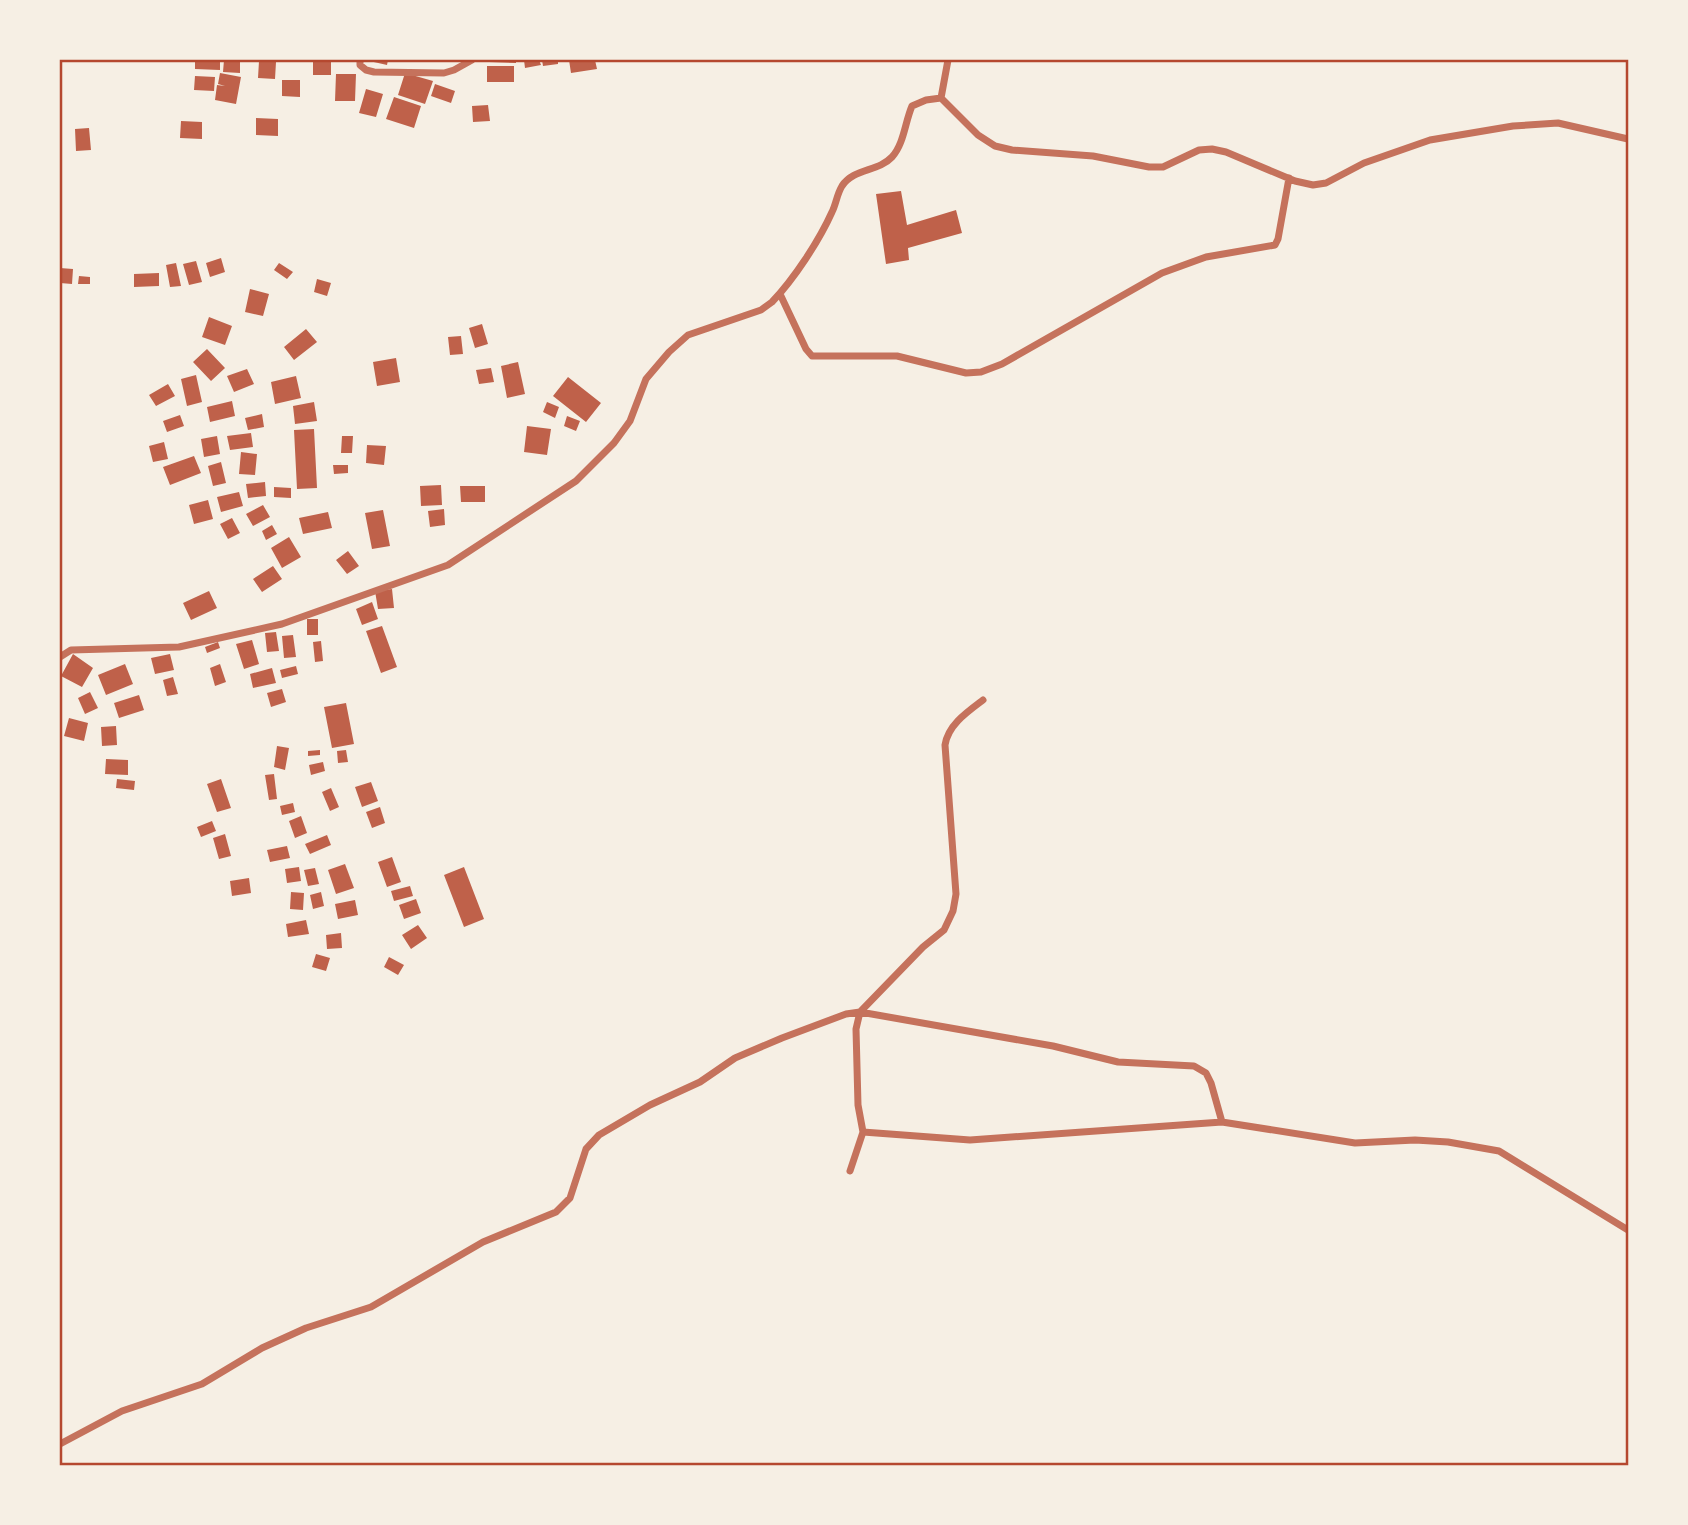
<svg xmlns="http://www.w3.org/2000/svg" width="1688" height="1525" font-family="'DM Sans',sans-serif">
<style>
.building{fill:#bf614a}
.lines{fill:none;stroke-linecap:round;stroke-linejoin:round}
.minor{stroke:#c5725c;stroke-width:7}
.neatline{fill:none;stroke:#b5482f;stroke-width:2.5}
</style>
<rect width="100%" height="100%" fill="#f6efe4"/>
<path class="building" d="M195,60H220V70L195,69Z
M224,60H240V73L223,72Z
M313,60H331V75H313Z
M365,60H388L387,65Z
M489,60H516V63L489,62Z
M524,60H539L541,65L525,68Z
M542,60H558V64L543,66Z
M569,60H595L597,69L571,73Z
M259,61L276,62L275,79L258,78Z
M487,66H514V82H487Z
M220,73L241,77L236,104L215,100L217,85L225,86L218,84Z
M405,73L433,81L425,104L398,95Z
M336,74H356L355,101H335Z
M195,76L215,77L214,91L194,90Z
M282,80H300V97L282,96Z
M435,84L455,91L451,103L431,96Z
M366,89L383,94L376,117L359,113Z
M394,97L421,106L414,128L386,119Z
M488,105L490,121L473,122L472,106Z
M256,118L278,119V136L256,135Z
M181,121L202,122V139L180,138Z
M89,128L91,150L76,151L75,129Z
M901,191L907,225L956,210L962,233L908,248L909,260L886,264L876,194Z
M221,258L225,272L210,277L206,263Z
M196,261L202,282L189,285L183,264Z
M176,263L181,286L170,287L166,265Z
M279,263L293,272L287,279L274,270Z
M60,268L73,269L72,284L60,283Z
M159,273V286L134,287V274Z
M79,276L90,277V284H78Z
M317,279L331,283L327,296L314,292Z
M250,289L269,294L263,316L245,312Z
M209,317L232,326L225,345L202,337Z
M482,324L488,344L475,348L469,328Z
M306,329L317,342L294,360L284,347Z
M461,336L463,354L450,355L448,337Z
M207,349L225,368L211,381L193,362Z
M396,358L400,382L377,386L373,362Z
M518,362L525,394L507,398L501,366Z
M491,368L494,382L479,384L476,370Z
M247,369L254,384L234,392L227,376Z
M196,375L202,402L187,406L181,379Z
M296,376L301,398L275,404L271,382Z
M568,377L601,403L586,422L553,396Z
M168,384L175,396L156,406L149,395Z
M232,401L235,416L210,422L207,407Z
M314,402L317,421L295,424L293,406Z
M547,402L559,407L555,418L543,412Z
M262,414L264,427L248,430L245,418Z
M180,415L184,426L167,432L163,421Z
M567,416L580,421L576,431L564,426Z
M527,426L551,429L547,455L524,452Z
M314,429L317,488L297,489L294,430Z
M251,433L253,447L230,450L227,436Z
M217,436L220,454L204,457L201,439Z
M342,436H353L352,453H341Z
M164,442L168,459L153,462L149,446Z
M367,445L386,446L384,465L366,463Z
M241,452L257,454L255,475L239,474Z
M194,456L201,473L170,485L163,467Z
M221,462L226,483L213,486L208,466Z
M333,465H348V473L334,474Z
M265,482L266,496L248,498L246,484Z
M441,485L442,505L421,506L420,486Z
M460,486H485V502H461Z
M274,487L291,488V498L274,497Z
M239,492L243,506L221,512L217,497Z
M208,500L213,519L194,524L189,505Z
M263,505L270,517L253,526L246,514Z
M444,509L445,525L430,527L428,511Z
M383,510L390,546L372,549L365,513Z
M328,512L332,528L303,534L299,518Z
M232,518L240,533L228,539L220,524Z
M272,525L277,534L266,540L262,531Z
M289,537L301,557L282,568L271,548Z
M348,551L359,566L347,574L336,560Z
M273,566L282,579L262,592L253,579Z
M392,589L394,608L378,609L375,591Z
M209,591L217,608L191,620L183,603Z
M372,602L378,619L362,625L356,609Z
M307,619H318V635H307Z
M382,626L397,667L381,673L366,631Z
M276,632L279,651L267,652L265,633Z
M293,635L296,657L284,658L282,636Z
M252,640L259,664L244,669L236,644Z
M321,641L323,661L315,662L313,642Z
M218,642L220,648L207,653L205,647Z
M73,654L93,668L82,687L61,676Z
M170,654L174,670L155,674L151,658Z
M125,664L133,684L106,695L98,675Z
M220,664L226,682L215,686L210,668Z
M296,666L298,674L282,678L280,670Z
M272,668L276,683L253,688L250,674Z
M173,677L178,694L167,696L163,680Z
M282,689L286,702L271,707L267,693Z
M90,692L98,708L85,714L78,698Z
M139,695L144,710L119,718L114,703Z
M346,703L354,744L332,748L324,707Z
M69,718L88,723L84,741L64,736Z
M116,726L117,745L102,746L101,727Z
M277,746L289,748L285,770L274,767Z
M320,750V755L308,756V751Z
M346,750L348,762L338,763L337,751Z
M106,759L128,760V775L105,774Z
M323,762L325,771L311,775L309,765Z
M274,774L277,799L269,800L265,775Z
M117,779L135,781L134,790L116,788Z
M221,779L231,808L217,812L207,784Z
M371,782L378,801L362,807L355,787Z
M331,788L339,807L330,811L322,792Z
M293,803L295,812L282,815L280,806Z
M380,807L385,823L372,828L366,812Z
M301,816L307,833L295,838L289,821Z
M212,821L216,831L201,837L197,827Z
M225,834L231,856L219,859L213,838Z
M327,835L331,845L310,854L305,844Z
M287,846L290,858L270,862L267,850Z
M392,857L401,882L387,887L378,862Z
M345,864L354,888L336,894L328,870Z
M299,867L301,881L287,883L285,869Z
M464,867L484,919L464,927L444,875Z
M315,868L319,884L308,886L304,870Z
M249,878L251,893L232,896L230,881Z
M410,886L413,896L394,901L391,891Z
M291,892L304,893L303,910L290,909Z
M321,892L324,906L313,909L310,895Z
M416,899L421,913L404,919L399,905Z
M355,900L358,915L338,919L335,904Z
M306,920L309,934L288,937L286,924Z
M418,925L427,938L411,949L402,935Z
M341,933L342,948L327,949L326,935Z
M316,954L330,958L326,971L312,967Z
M389,957L404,965L398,975L384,967Z"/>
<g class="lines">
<path class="minor" d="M360,60V65L366,70L374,72L444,73L454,70L472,60
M941,98L948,60
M780,294L806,349L812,356H897L966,373L981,372L1002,364L1162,273L1206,257L1275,245L1278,239L1289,178
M60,657L71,650L179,647L282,624L448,565L576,481L614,443L630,421L646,379L669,352L688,335L761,310L772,302C794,279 819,241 832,212C836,204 837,194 842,186C854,168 878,172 892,157C904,144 905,122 912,106L926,100L941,98L978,135L995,146L1012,150L1093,156L1149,167H1163L1199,150L1212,149L1226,152L1295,181L1313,185L1326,183L1364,163L1430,140L1513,126L1558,123L1628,139
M863,1132L970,1140L1222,1122
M850,1171L863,1132L858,1105L856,1029L860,1012L923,947L944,930L953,911L956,894L945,745C948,725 967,712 983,700
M60,1444L122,1411L202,1384L262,1348L306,1328L371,1307L483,1242L556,1212L570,1198L586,1149L599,1135L650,1105L700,1082L735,1058L782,1038L846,1014L860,1012L1053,1046L1118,1062L1194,1066L1206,1073L1211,1083L1222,1122L1355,1143L1415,1140L1448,1142L1499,1151L1628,1230"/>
</g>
<rect width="1688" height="1525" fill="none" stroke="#f6efe4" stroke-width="122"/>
<rect x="61" y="61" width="1566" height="1403" class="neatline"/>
</svg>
